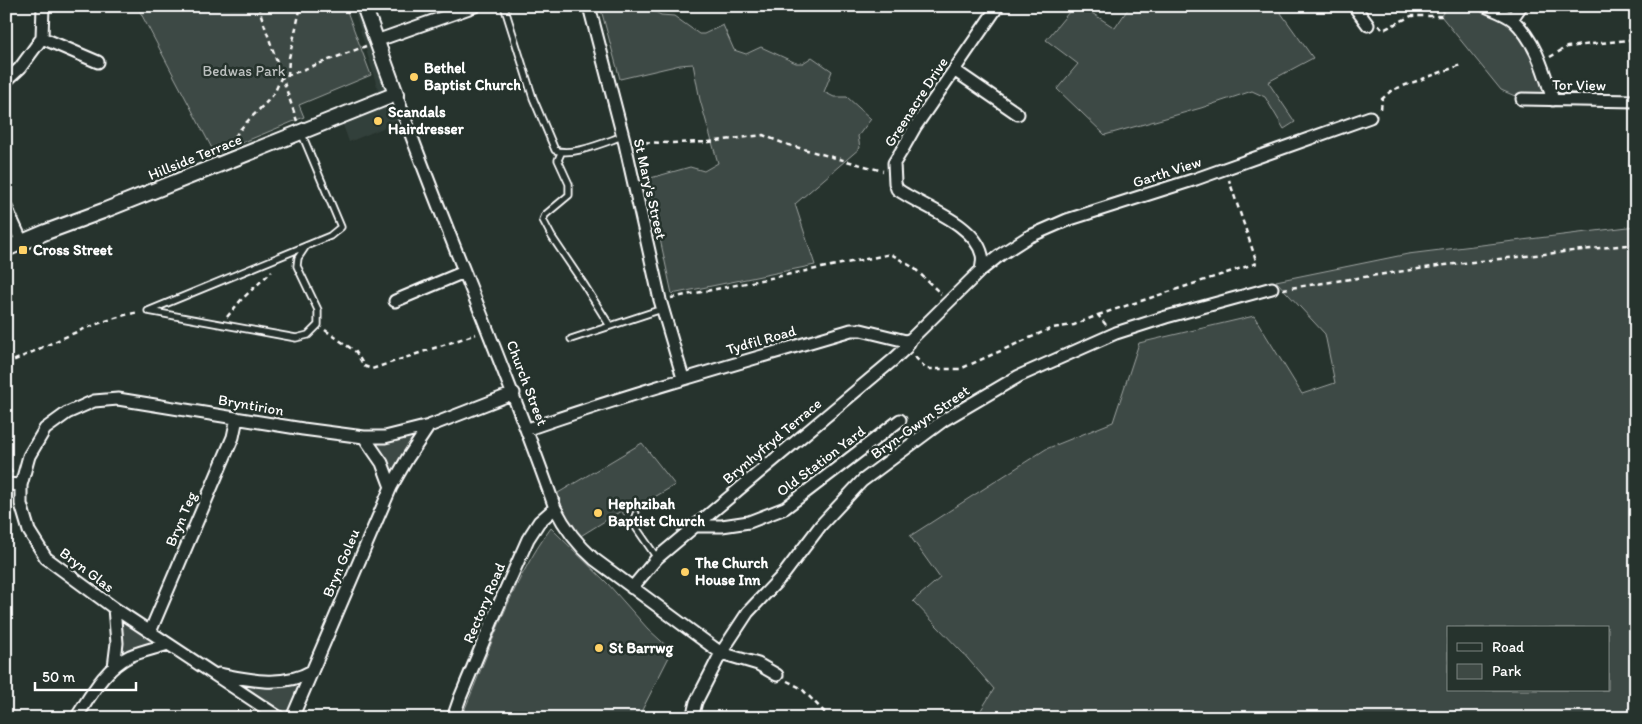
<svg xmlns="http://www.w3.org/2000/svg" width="1642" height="724" font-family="Itim,sans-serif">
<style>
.built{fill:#333f3a}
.green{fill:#3e4944;stroke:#9ea4a2;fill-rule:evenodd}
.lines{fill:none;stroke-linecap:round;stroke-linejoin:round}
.service-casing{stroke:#fff;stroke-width:9}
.minor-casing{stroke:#fff;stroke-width:15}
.tertiary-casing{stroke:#fff;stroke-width:18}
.path{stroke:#fff;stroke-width:2.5;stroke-dasharray:5 4;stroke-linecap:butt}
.service{stroke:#26332d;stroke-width:5.5}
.minor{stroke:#26332d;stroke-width:11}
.tertiary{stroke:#26332d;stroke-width:14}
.poi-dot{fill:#ffd166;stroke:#26332d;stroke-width:2}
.labels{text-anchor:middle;stroke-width:5;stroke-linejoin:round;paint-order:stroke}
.poi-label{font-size:15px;font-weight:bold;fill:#fff;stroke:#26332d;text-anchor:start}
.park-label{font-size:15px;fill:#bbbfbe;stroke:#26332d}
.street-label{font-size:15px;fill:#fff;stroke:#26332d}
</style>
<rect width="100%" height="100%" fill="#26332d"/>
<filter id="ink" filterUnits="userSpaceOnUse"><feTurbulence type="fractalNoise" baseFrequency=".02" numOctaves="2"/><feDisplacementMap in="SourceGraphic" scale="10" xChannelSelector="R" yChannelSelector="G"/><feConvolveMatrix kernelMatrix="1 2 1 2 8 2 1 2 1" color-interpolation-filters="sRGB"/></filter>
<g filter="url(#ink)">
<path class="built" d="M353,6H373L412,116L349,142L337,108L379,93Z"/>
<path class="green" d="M137,6H345L371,75L299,105L304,117L215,154Z
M600,6H644L661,15L674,16L699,34H704L723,25L734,50L746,54L761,47L796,63H803L812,57L832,71L824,92L834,97H847L871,119L858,136L860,148L795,204L815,265L672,294L647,179L690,167L704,171L718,163L700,100L693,64L680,65L620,79Z
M1074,6H1081L1115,28L1130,6H1276L1313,58L1268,82L1295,122L1284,129L1265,97L1252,91L1201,108L1105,135L1057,89L1078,64L1046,40Z
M1446,6H1485L1527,36L1553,100L1522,99L1501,90L1441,16Z
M1636,226V718H976L994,689L962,652L913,601L940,578L910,536L1046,449L1113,422L1139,343L1254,316L1302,394L1335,383L1325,334L1276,281L1408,254ZM1448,628H1608V690H1448Z
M429,426L391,487L364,437Z
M642,443L675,485L624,515L621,511L579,537L563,511L558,493Z
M551,528L608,584L648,629L672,651L638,718H464V711C490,650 511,582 551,528Z
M114,608L168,644L122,661Z
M212,672L248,679L305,675L292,718H280Z"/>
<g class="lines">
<defs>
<path id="service" d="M504,6L533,98L555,150C572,157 605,142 623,136
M301,132L341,227L330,236L148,311L296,338L308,335L318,325V310L297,266L298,258L306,246
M561,153L558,160L569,184V195L545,215L543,220L552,237L583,283L610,326
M571,339L662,309
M636,514L633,522L635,526L657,558"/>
<path id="minor" d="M589,6L625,144L660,300L683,378
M1354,6L1368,25
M1485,6C1494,10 1506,14 1513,20C1536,41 1544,72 1553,100
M1512,19L1521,6
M42,38L98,62
M376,41L475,6
M954,70L1018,114
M6,81L20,68L42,38L43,6
M396,94C446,233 506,368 555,508C565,528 577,544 594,559L721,653L758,664L777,675
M1522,99L1636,101
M6,207L22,242
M981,270C982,265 983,259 982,255C974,222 921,207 897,189L895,183L894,163L902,150L915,127L998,6
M395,301L464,272
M528,429C634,392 743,362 851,330H861L906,341L911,339L981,270L1000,255L1028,237L1067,220L1196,179L1370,117
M364,437L382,463L391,487
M6,484L21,485V504L29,531L46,558L114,608L280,718
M21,485L29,456L45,429L67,413L94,401L118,399L303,429L364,437H385L429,426L514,393
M696,526H722L749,522L785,508L900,420
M632,588L657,558L893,360L906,348L911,339
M114,608L117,643L114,667
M150,632L233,437L237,418
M219,674C249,680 283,688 312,671
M76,718C91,695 105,668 130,656C142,651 156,648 168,644
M292,718L391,487L407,459L429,426
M453,718L460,698L497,609L528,539L539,522L555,508
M692,718L696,702L721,653L748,612L784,574L821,525L862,481L944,420L1019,376L1116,333L1166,317L1272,288"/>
<path id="tertiary" d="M6,249L46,232L103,211L396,94L364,6"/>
</defs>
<use href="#service" class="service-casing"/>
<use href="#minor" class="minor-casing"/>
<use href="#tertiary" class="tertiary-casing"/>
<path class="path" d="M258,6L297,121
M1379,25L1383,30L1411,16H1441L1446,6
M1550,57L1567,47L1636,39
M288,76L289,58L301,6
M1381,109L1382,99L1392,90L1461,65
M636,142L669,143L709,142L763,135L785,144L883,171
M231,145C239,125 259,112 272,96C276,91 278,84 281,78L366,46
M1283,289L1445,265L1636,244
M671,298L891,254L914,268L941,294
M1098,315L1257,263L1229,180
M227,317L241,300L272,271
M325,330L356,352L364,366L372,369L476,334
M915,357L926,369H960L1052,328L1074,325L1098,315L1106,325
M6,364C49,345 93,321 139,312
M6,461L12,473
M787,681L801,688L830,718"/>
<use href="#service" class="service"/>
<use href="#minor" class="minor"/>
<use href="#tertiary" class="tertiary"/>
</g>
</g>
<g class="poi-dot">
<circle cx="414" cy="77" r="5"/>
<circle cx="378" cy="121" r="5"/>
<rect x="18" y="245" width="10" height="10" rx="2.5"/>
<circle cx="598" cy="513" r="5"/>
<circle cx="685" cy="572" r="5"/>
<circle cx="599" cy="648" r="5"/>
</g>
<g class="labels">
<g class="poi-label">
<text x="424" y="73">Bethel<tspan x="424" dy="17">Baptist Church</tspan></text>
<text x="388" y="117">Scandals<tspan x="388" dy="17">Hairdresser</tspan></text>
<text x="33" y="255">Cross Street</text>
<text x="608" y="509">Hephzibah<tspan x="608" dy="17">Baptist Church</tspan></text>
<text x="695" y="568">The Church<tspan x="695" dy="17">House Inn</tspan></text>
<text x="609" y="653">St Barrwg</text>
</g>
<g class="park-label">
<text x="244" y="76">Bedwas Park</text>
</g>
<g class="street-label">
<text transform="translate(1579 85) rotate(1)" y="5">Tor View</text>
<text transform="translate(916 102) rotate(-57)" y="5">Greenacre Drive</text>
<text transform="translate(195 157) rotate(-22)" y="5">Hillside Terrace</text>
<text transform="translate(1167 172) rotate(-18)" y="5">Garth View</text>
<text transform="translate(650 189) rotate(77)" y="5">St Mary's Street</text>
<text transform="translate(761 340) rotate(-16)" y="5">Tydfil Road</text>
<text transform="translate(527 383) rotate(69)" y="5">Church Street</text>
<text transform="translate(251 405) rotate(10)" y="5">Bryntirion</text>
<text transform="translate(920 422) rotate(-35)" y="5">Bryn-Gwyn Street</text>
<text transform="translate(772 441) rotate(-40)" y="5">Brynhyfryd Terrace</text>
<text transform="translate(821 461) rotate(-37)" y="5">Old Station Yard</text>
<text transform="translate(181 519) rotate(-67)" y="5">Bryn Teg</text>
<text transform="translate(341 563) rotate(-67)" y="5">Bryn Goleu</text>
<text transform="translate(87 570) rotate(37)" y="5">Bryn Glas</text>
<text transform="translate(484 603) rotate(-67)" y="5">Rectory Road</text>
</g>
</g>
<rect width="1642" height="724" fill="none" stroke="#26332d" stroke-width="25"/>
<rect x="12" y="12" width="1617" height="699" fill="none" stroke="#fff" stroke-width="2" filter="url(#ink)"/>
<rect x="1447" y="626" width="162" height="65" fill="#26332d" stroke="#7d8581"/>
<rect x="1457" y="643" width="25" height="8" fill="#26332d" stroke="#7d8581"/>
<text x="1492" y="652" font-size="15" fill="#ffffff">Road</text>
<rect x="1457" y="664" width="25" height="15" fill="#3e4944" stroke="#7d8581"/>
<text x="1492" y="676" font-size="15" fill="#ffffff">Park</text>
<path d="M35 682v8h101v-8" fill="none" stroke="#ffffff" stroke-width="2.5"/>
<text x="42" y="682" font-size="15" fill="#ffffff" stroke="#26332d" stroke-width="4" paint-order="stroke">50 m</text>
</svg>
